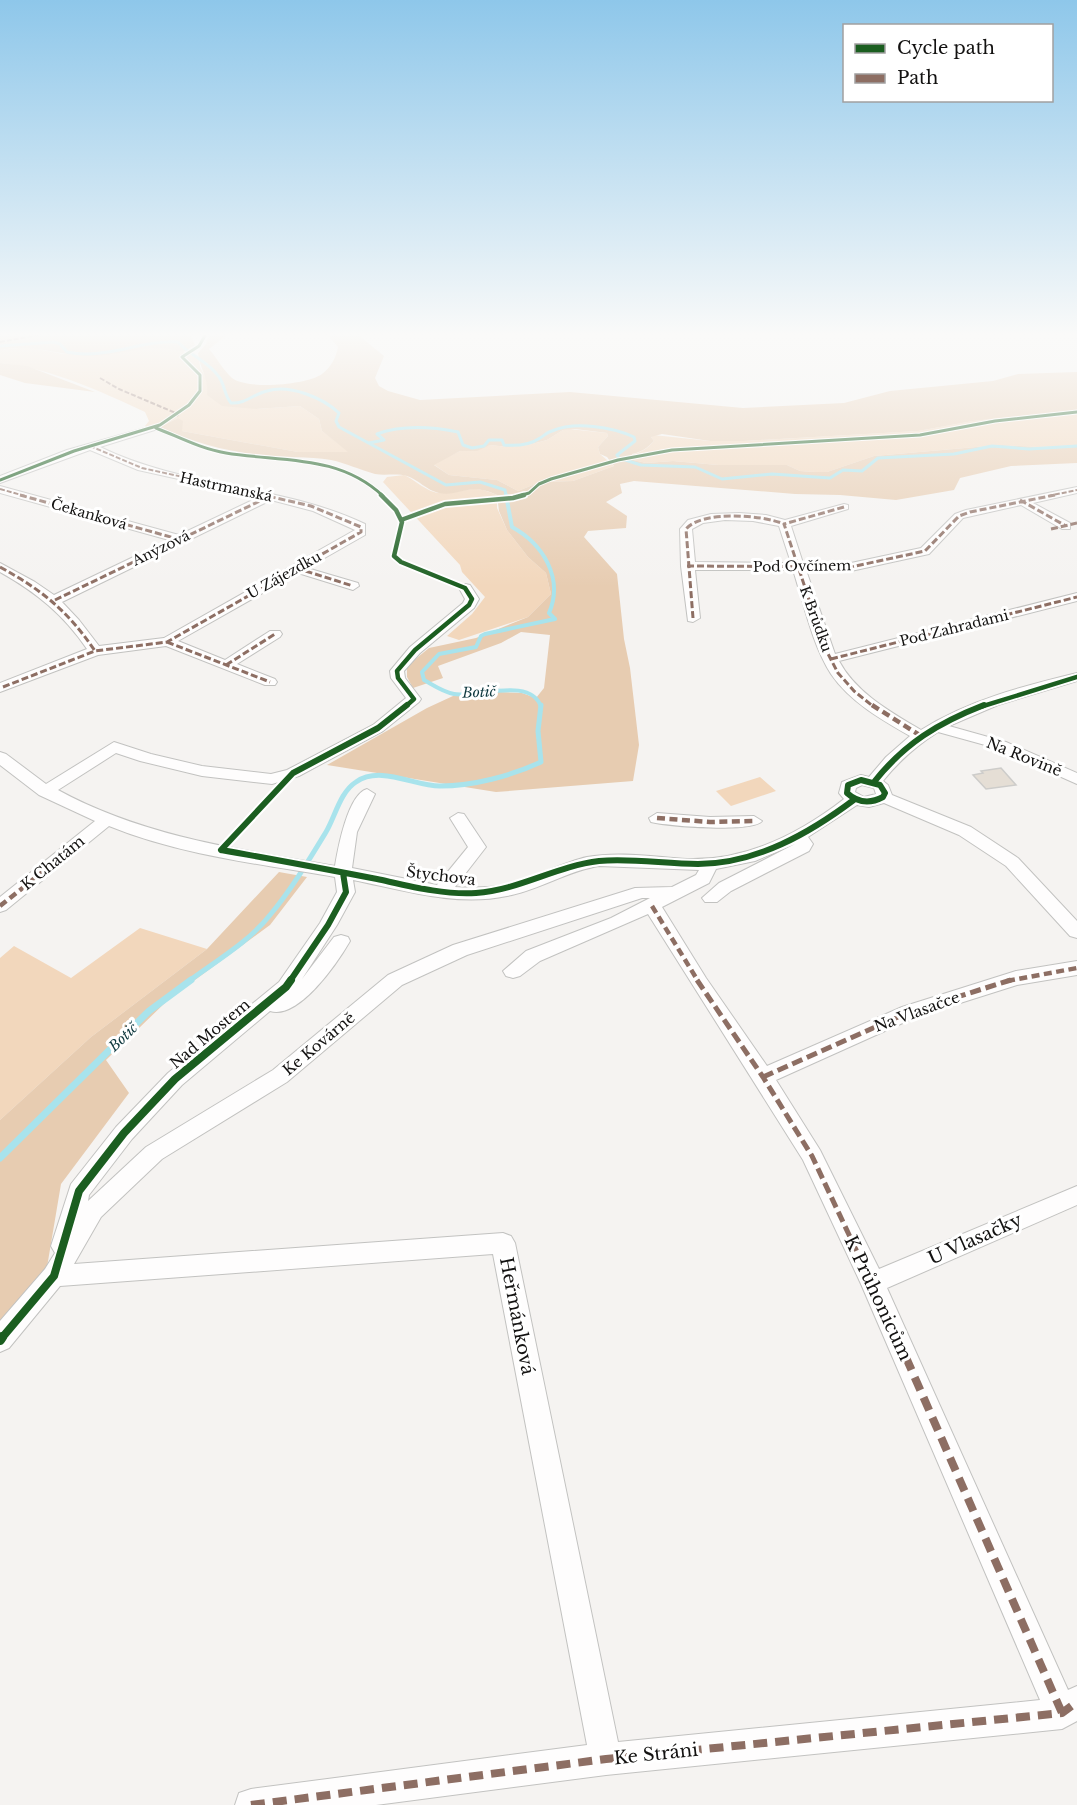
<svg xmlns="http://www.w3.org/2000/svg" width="1077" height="1805" font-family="'Libre Baskerville',serif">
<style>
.green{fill:#f2d7bc}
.forest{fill:#e7ccb1;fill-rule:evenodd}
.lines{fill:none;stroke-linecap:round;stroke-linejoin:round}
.stream-far3{stroke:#a8e3ec;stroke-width:3}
.stream-far2{stroke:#a8e3ec;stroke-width:4}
.stream-far1{stroke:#a8e3ec;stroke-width:5}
.stream{stroke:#a8e3ec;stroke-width:7}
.building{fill:#e5ded5;stroke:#cdccca;stroke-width:1.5}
.minor-casing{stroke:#c2c2c0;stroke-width:2}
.minor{fill:#fefdfd;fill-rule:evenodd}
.quiet-far4{stroke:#8d6e63;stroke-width:2;stroke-dasharray:5 2;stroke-linecap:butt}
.quiet-far3{stroke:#8d6e63;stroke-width:3;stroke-dasharray:7 3;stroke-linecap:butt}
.quiet-far2{stroke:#8d6e63;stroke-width:4.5;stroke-dasharray:8 4.5;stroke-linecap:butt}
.quiet-far1{stroke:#8d6e63;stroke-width:5;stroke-dasharray:11 5;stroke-linecap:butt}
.quiet{stroke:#8d6e63;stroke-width:8;stroke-dasharray:14 8;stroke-linecap:butt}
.cycleway-far4-casing{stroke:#fff;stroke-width:5}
.cycleway-far3-casing{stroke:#fff;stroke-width:8}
.cycleway-far2-casing{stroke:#fff;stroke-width:10}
.cycleway-far1-casing{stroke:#fff;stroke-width:11}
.cycleway-casing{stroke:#fff;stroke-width:14}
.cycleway-far4{stroke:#1b5e20;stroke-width:3}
.cycleway-far3{stroke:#1b5e20;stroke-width:4.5}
.cycleway-far2{stroke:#1b5e20;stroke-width:6}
.cycleway-far1{stroke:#1b5e20;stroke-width:8}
.cycleway{stroke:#1b5e20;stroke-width:10}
.labels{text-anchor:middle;stroke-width:6;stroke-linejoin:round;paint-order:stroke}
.far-street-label{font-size:14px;fill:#131211;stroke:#fff}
.far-water-label{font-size:14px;font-style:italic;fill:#0d373d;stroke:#fff}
.street-label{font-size:15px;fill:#131211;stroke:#fff}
.near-street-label{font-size:18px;fill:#131211;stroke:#fff}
</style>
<rect width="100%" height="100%" fill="#f5f3f1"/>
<path class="green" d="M27,347L63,354L169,347L199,358L200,367L208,382L256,409L300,406L319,419L322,431L349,452H298L182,431L178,418L160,427L145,426L149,421L145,412C100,391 50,368 0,363V350Z
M1077,410V445L1039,447L999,445L874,456L827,472H814L800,471L787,465H718L673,461L646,463L633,460L632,455C641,452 647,449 654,441L651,437L653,435L710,441H744L918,431L973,421Z
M569,429L607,433L608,436L598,447L600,454L614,466L573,481L540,482L518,491L497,480L449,475L433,464L460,451L490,445L508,447L528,445L547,440L563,430Z
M404,475C416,480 427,493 441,493C465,494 469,482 497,495V508L507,530L528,557L546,573L551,594L528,617L459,640L447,636L472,614L485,597L462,572L460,565L383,482L387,477Z
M760,777L776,791L731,806L716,791Z
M140,928L207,949L91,1037L0,1120V958L14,946L71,978Z"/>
<path class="forest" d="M0,334H190L195,345L183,352C153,342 123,355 92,356C60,356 32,343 0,350Z
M209,334H228L209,349C217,358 223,370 232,378C247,390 307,385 322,374C331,367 336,358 338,347L327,334H357L384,356L375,378L379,386L388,391L420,400L570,392L743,408L844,403L890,391L993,381L1018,374L1077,372V410L973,421L918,431L744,441H710L662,434L651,437L654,441C647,448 642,452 632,454L633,460L646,463L673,461L718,465H787L800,471L814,472H827L874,456L999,445L1039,447L1077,445V463L1011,466L960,478L954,490L896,500L840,495L795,494L634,481L620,484L622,493L606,502L627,516L626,528L588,531L584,537L617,574L624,639L630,668L639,745L633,781L496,792L327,765L427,708L453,696L499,692L522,693L536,698L544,688L550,635L521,632L501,643L438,666L443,678L413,688L407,677V666L429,648L476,638L528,617L551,594L546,573L528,557L507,530L499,511L497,495C468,481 461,497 439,493C426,490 419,480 407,476C397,473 385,476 375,474C360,470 346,463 331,460C308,456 284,458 262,455C227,452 192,442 160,427L178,418L183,421L182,431L298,452H348L322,431L319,419L300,406L256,409L222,406L207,395C209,379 200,369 198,353L206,344ZM575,429L607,433L608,436L598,447L600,454L607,457L614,466L573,481L540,482L518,491L497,480L449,475L434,465L460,451H477L490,445L508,447L528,445L547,440L563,430Z
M0,363L27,366L95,392L25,383L0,375Z
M279,872L307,877L270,925L169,999L106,1060L129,1093L61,1184L45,1279L0,1329V1120L91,1037L207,949Z"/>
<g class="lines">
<path class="stream-far3" d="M209,336L214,334
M0,346L54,342L60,344L67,352C105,360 140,340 178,342C190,356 208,361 219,377C225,385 224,395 231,403C246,404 253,394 267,391C290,384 323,398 339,413L336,421L339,427L446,485L480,482L505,490L506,496
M369,443L384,440L377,434C402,425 433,427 458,432L463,445L472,448L484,446L489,440H502L504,445C516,446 530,445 540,438C544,436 547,432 552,431C575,421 612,427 634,437L635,441L617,455L619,458L641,465L695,467L722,479L772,474L830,478L843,470L862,471L878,458L954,454L992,446L1029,449L1077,446"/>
<path class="stream-far2" d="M506,495L512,527C543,544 564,578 549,613L555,619L485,634L481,636L476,647L439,654L422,672L424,680C433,685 443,692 454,694C477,698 531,676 541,707"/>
<path class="stream-far1" d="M189,981C216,961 249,942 270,915C291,890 309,860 326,832C335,817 340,792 356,782C380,765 414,786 440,786C473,786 511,776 541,762L538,731L541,705"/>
<path class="stream" d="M0,1158L149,1011L191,980"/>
</g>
<path class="building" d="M1001,768L1016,785L986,789L973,775L983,773L981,771Z"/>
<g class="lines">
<defs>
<path id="minor" d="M152,426L161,428L100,447C184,488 281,484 365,524V535L307,568L358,583L359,586L353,590L298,573L178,641L225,660L270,631H280L282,634L280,637L237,664L275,679L277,682L275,685H265L166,646L98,655L0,692V683L87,649C64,615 36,592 0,572V563L35,582L54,595L169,540L0,493V486L179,535L259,497L138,470L90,450L0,483V476L67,450ZM271,500L313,511L355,530L164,638L99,646L79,620L62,602Z
M1077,487V493L1033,503L1070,523V529H1062L1021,505L963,518L929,554L851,571L806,570L835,654L1077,593V601L839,661C856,693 891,712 921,730C968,700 1024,686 1077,673V681L998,705L949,726L1006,742L1077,773V784L996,748L938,732C916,746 899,761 883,781L888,785L892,795L971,827L1018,858L1077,921V938L1070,936L1006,866L959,835L884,803L869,807L857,805L808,837L813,844L809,851L731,891L717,902H705L702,898L719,883L795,844L755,861L716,869L709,883L662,907L706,978L767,1066L902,1007L1016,971L1077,961V975L1017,985L916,1017L776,1080L820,1150L879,1269L1077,1186V1205L887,1288L1068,1690L1077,1686V1721L1062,1729L606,1775L376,1805H235L239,1793L251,1789L587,1745L493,1254L60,1286L9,1348L0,1352V1321L45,1269L55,1253L51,1246L71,1184L116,1127L168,1073L279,982L320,923L337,892L335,877C260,864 180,855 109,826L6,910L0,912V897L95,821L39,795L0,765V752L6,754L46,784L114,742L151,754L202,766L271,774L287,770L373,725L406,698L391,678L390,671L410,647L463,603L465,599L459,588L465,584L470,585L479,599L474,608L420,653L404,671L405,678L421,699L419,702L383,731L299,776L272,784L202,776L140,761L116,753L58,790C144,837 241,850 335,866C338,848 348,794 367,789L375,794L357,832L352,868L437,885L468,847L450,818L458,813L464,814L486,847L455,887C472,888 492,888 509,884C536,878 560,863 587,857C619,851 654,857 687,859C745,861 799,834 844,799L839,793L842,782L861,775L869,777L886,757L910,736C882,720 850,702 831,674C812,644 804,604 793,570H695L700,618L693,622L688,621L681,566L680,529L688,520L711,514L739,513L766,515L785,520L844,504L848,505V509L791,526L803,563H851L921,548L955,514L966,510ZM725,520L753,521L779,526L791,563L695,562L692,529L703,523ZM862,785L874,788L876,794L864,797L855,792L856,788ZM599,866L699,870L696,875L672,887L635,888L453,945L388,975L273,1070L146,1147L88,1201L89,1195L132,1139L182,1085L270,1011C299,1020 338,962 350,941L348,937L341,935L334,937L302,979L337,925L355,892L353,880C403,890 456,907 507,896C539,890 567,871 599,866ZM642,898H650L611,918L526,951L503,971L506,976L513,978L520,976L540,961L648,914L803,1160L861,1284L1040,1700L618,1742L515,1243L511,1236L503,1233L74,1264L101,1217L162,1159L287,1082L402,985L467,955Z
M657,813L710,817L754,816L762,821C753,833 668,826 651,822L649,818Z"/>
</defs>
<use href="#minor" class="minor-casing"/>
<use href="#minor" class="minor"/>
<path class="quiet-far4" d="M0,342L43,334
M100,378L119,389L178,414L177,416
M90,446L142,468L270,496
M0,489L25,496
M1048,496L1077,490"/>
<path class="quiet-far3" d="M20,495L178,539
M1020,500L1066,526
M844,507L784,524L825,648L838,673L854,691L874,707
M1051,529L1077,523
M687,566L851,567L925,551L959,516L970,512L1055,495
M0,567C42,590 68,611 95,651
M296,568L353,586
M55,600L268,497
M693,618L686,529C702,510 763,515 784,524
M167,642L270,682
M831,659L1077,597
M226,665L275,634
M3,687L95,651L167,642L361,532V527L311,506L263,495"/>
<path class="quiet-far2" d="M872,705L921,736
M657,818L710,822L754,821
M0,906L70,850
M652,906L698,981
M1007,981L1077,968"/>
<path class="quiet-far1" d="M697,980L763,1077L812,1156L898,1339
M763,1077L909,1012L1011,980"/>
<path class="quiet" d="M897,1337L1062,1713
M251,1805L606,1759L1062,1713L1077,1702"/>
<defs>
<path id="cycleway-far4" d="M156,428C179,437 201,449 226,453C281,462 339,454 383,496
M0,480L74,451L160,425L189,405L200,391V375L182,357L199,346L206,334
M519,496L529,493L539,484L551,479L618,460L672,450L920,435L995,421L1077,412"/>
<path id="cycleway-far3" d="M381,495L396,510L402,522L394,556L401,562L465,588L472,599L469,605L415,650L397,671L398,678L414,699L405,707
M401,520L445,504L513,498L524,495
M980,707L1077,677"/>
<path id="cycleway-far2" d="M861,780L880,785L885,793L883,797C870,804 858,803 847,793L848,785Z
M874,782C905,743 938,723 984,705
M221,850L293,773L378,728L407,705
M221,850C273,859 325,869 377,879C409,886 443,895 476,893C519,890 556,866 599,861C632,858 665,864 698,864C756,864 810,833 855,799
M290,981L328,925L346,892L343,873"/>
<path id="cycleway-far1" d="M1,1339L54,1276L79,1191L124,1133L175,1079L286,987L291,980"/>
<path id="cycleway" d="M0,1340L2,1337"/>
</defs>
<use href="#cycleway-far4" class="cycleway-far4-casing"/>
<use href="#cycleway-far3" class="cycleway-far3-casing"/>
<use href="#cycleway-far2" class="cycleway-far2-casing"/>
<use href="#cycleway-far1" class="cycleway-far1-casing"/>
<use href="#cycleway" class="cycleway-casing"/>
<use href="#cycleway-far4" class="cycleway-far4"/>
<use href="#cycleway-far3" class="cycleway-far3"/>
<use href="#cycleway-far2" class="cycleway-far2"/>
<use href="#cycleway-far1" class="cycleway-far1"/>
<use href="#cycleway" class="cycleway"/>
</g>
<linearGradient id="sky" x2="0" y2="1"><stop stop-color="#8ec7ea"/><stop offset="0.57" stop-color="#fafaf9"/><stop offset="1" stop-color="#fafaf9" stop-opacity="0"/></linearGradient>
<rect width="1077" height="587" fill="url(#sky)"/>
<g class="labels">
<g class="far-street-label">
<text transform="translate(226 487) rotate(12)" y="5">Hastrmanská</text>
<text transform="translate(89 514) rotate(16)" y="5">Čekanková</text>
<text transform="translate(161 548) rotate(-26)" y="5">Anýzová</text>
<text transform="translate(802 566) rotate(-1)" y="5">Pod Ovčínem</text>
<text transform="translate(284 575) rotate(-29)" y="5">U Zájezdku</text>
<text transform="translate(816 619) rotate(70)" y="5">K Brůdku</text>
<text transform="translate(954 628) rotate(-14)" y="5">Pod Zahradami</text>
</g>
<g class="far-water-label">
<text transform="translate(479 692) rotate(-3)" y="5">Botič</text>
<text transform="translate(123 1037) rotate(-44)" y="5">Botič</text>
</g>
<g class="street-label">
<text transform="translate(1024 757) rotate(22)" y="5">Na Rovině</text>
<text transform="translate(53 863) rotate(-39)" y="5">K Chatám</text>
<text transform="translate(441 876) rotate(7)" y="5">Štychova</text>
<text transform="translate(917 1012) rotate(-20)" y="5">Na Vlasačce</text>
<text transform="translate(210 1034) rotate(-40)" y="5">Nad Mostem</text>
<text transform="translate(319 1044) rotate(-40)" y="5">Ke Kovárně</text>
</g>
<g class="near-street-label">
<text transform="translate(975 1239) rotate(-24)" y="6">U Vlasačky</text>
<text transform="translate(878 1298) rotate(65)" y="6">K Průhonicům</text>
<text transform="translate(517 1316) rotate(79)" y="6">Heřmánková</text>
<text transform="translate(656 1754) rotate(-6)" y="6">Ke Stráni</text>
</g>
</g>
<rect x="843" y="24" width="210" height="78" fill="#ffffff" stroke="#a1a0a0" stroke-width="1.5"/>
<rect x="855" y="44" width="30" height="9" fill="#1b5e20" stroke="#a1a0a0" stroke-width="1.5"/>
<text x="897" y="54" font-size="18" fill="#131211">Cycle path</text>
<rect x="855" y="74" width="30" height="9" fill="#8d6e63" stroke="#a1a0a0" stroke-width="1.5"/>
<text x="897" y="84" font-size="18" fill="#131211">Path</text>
</svg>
